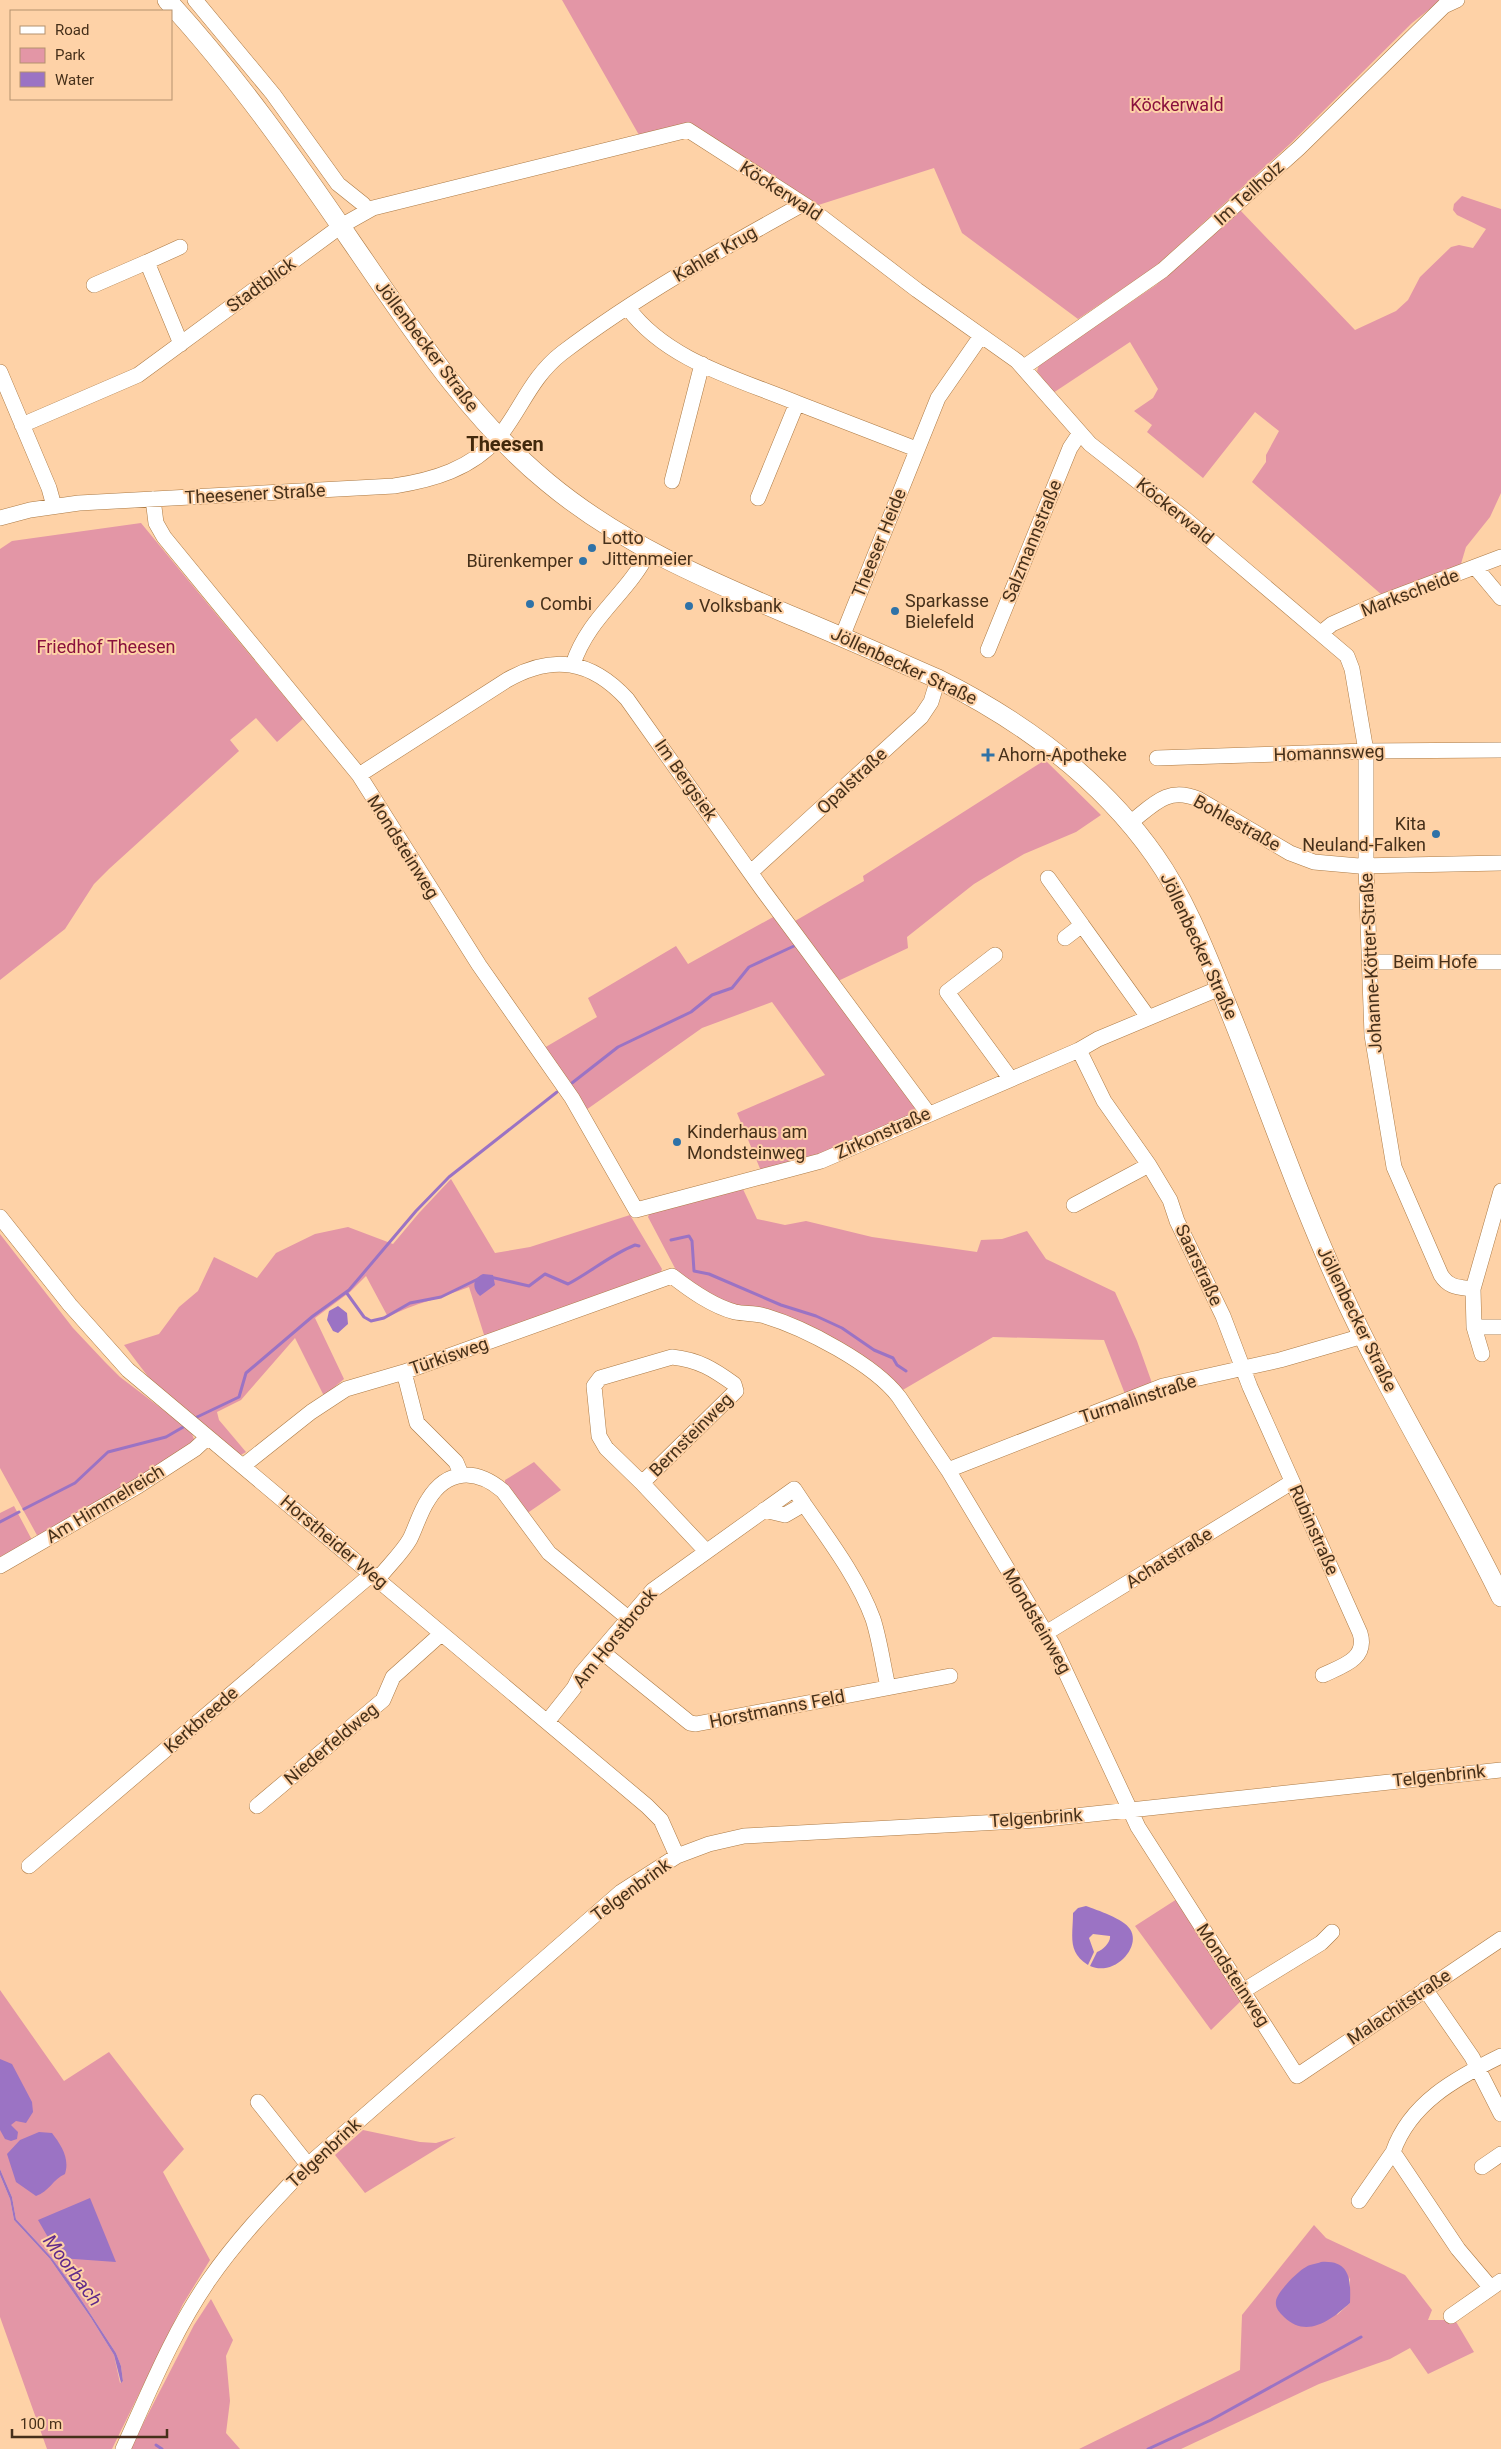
<svg xmlns="http://www.w3.org/2000/svg" width="1501" height="2449" font-family="Roboto,sans-serif">
<style>
.green{fill:#e396a6;fill-rule:evenodd}
.water{fill:#9b73c4}
.lines{fill:none;stroke-linecap:round;stroke-linejoin:round}
.stream{stroke:#9b73c4;stroke-width:3}
.minor-casing{stroke:#ac7a44;stroke-width:16}
.major-casing{stroke:#ac7a44;stroke-width:20}
.minor{stroke:#fff;stroke-width:15}
.major{stroke:#fff;stroke-width:19}
.poi-dot{fill:#2f72a7;stroke:#fed2a7;stroke-width:2}
.labels{text-anchor:middle;stroke-width:4;stroke-linejoin:round;paint-order:stroke}
.park-label{font-size:18px;fill:#8a113e;stroke:#fed2a7}
.street-label{font-size:18px;fill:#46301a;stroke:#fed2a7}
.poi-label{font-size:18px;fill:#46301a;stroke:#fed2a7;text-anchor:start}
.water-label{font-size:19px;font-style:italic;fill:#602a8b;stroke:#fed2a7}
.quarter-label{font-size:20px;font-weight:bold;fill:#42290c;stroke:#fed2a7}
</style>
<rect width="100%" height="100%" fill="#fed2a7"/>
<path class="green" d="M562,0H1441L1412,23L1291,143L1156,266L1078,319L962,233L934,168L809,208L684,124L639,135Z
M1462,196L1501,209V493L1490,517L1466,547L1460,567L1382,595L1252,482L1266,462V455L1279,431L1255,412L1203,478L1147,432L1152,425L1134,411L1153,398L1158,389L1130,342L1053,393L1037,371L1039,365L1156,285L1240,210L1355,330L1396,311L1408,300L1420,277L1451,247L1459,245L1473,248L1486,229L1457,215L1453,210L1454,204Z
M141,523L303,719L277,742L256,718L230,740L239,751L109,869L94,884L65,929L0,980V549L12,541Z
M1045,760L1101,815L1076,832L1024,854L974,884L907,937L908,948L838,981L795,921L864,881L863,876Z
M775,916L915,1106L914,1114L811,1158L761,1171L737,1113L825,1075L772,1002L702,1028L586,1110L544,1048L597,1017L588,998L676,946L688,964Z
M451,1179L495,1253L530,1247L630,1215L662,1269L659,1276L485,1338L469,1287C442,1298 414,1303 388,1317L366,1276L350,1292L315,1318L344,1379L324,1396L295,1338L241,1400L217,1412L219,1420L246,1452L239,1456L159,1391L124,1345L159,1334L179,1307L198,1291L214,1257L257,1278L276,1253L315,1234L348,1227L393,1244L419,1213Z
M742,1187L757,1219L785,1225L806,1221L872,1237L977,1252L981,1240L1002,1239L1027,1231L1046,1259L1115,1292L1137,1341L1152,1383L1125,1394L1104,1340L993,1337L901,1391L846,1348L720,1302L677,1272L648,1217L649,1214Z
M0,1234L73,1328L105,1362L120,1377L191,1431L195,1442L191,1447L38,1537L0,1468Z
M534,1462L561,1490L526,1514L505,1485V1480Z
M14,1506L32,1540L0,1557V1513Z
M1177,1899L1242,2000L1211,2030L1135,1926Z
M0,1990L64,2081L109,2052L184,2149L163,2172L210,2260L183,2304L112,2449H47L0,2317V2175L10,2199L14,2220L50,2259L91,2318L114,2355L120,2383L123,2381L121,2366L116,2353L71,2284L51,2257L16,2219L12,2197L0,2169Z
M363,2130L420,2142L436,2143L456,2137L365,2193L335,2155Z
M1314,2225L1326,2238L1405,2275L1432,2310L1428,2320H1455L1474,2352L1428,2374L1410,2348L1390,2359L1319,2384L1181,2449H1079L1240,2370L1242,2315ZM1350,2277V2303L1337,2315Z
M211,2299L233,2340L226,2356L230,2401L226,2433L240,2449H130L194,2325Z"/>
<path class="water" d="M483,1274L493,1275L495,1285L480,1296C472,1289 472,1279 483,1274Z
M338,1306L347,1313L348,1324L338,1333L333,1331L327,1320L329,1311Z
M1086,1906C1097,1910 1124,1919 1130,1929C1142,1947 1114,1977 1090,1966L1097,1952C1103,1950 1111,1942 1110,1936L1093,1934L1089,1938L1094,1952L1088,1965C1067,1952 1073,1936 1073,1913L1078,1908Z
M0,2059L12,2064L32,2102L33,2112L26,2123L16,2121L11,2125L18,2132L17,2139L11,2141L5,2139L0,2130Z
M39,2132L52,2133C61,2145 70,2158 65,2174C53,2179 49,2192 36,2196L16,2182L7,2154L20,2140Z
M0,2169L12,2197L16,2219L51,2257L71,2284L116,2353L121,2366L123,2381L121,2383L114,2355L91,2318L50,2259L14,2220L10,2199L0,2175Z
M90,2198L116,2262L60,2258L38,2220Z
M1321,2262C1350,2260 1351,2279 1350,2303C1331,2320 1307,2339 1284,2317C1279,2312 1275,2308 1276,2301C1277,2292 1298,2271 1306,2267C1310,2264 1316,2264 1321,2262Z"/>
<g class="lines">
<path class="stream" d="M572,1083L618,1047L691,1012L712,995L732,988L749,967L794,946
M671,1240L689,1236L692,1241L694,1271L709,1274L781,1305L816,1316L842,1328L874,1350L893,1358L897,1365L906,1371
M490,1277L529,1286L545,1274L568,1284C591,1272 610,1255 635,1245L639,1246
M346,1292L364,1317L371,1321L384,1318L410,1303L441,1297L478,1279
M195,1418L239,1397L246,1373L313,1316L349,1290L416,1211L449,1177L557,1092
M24,1509L75,1483L108,1452L166,1437L185,1426
M0,1522L19,1512
M156,2445L162,2449
M1148,2449L1211,2420L1361,2337"/>
<defs>
<path id="minor" d="M195,0L273,94L338,184L363,204L367,211
M180,247L147,262L181,344
M94,285L147,262
M628,308C667,361 739,379 797,403
M1024,367L1163,270L1299,148L1444,6L1457,0
M0,372L49,488L54,506
M22,425L138,375L341,226L373,208L688,130L811,209L917,290L1017,361L1090,444L1183,517L1347,656L1352,669L1366,751V866L1372,1035L1394,1167L1441,1275C1449,1288 1459,1287 1473,1289
M672,481L702,364
M758,498L797,403L916,449
M153,499L156,523L164,537L359,775L479,965L572,1098L636,1210L821,1161L1079,1050L1098,1039L1220,988
M0,518L30,510L79,503L394,486C433,480 471,469 498,438C521,410 531,377 562,353C637,296 720,250 803,204
M1476,568L1501,598
M1321,633L1332,624L1379,603L1501,557
M842,637L938,398L981,336
M988,650L1070,448L1080,433
M573,664C589,616 628,594 649,551
M1157,758L1366,751L1501,750
M359,775L507,680C553,654 591,660 627,699L762,889L928,1113
M1130,823C1153,805 1167,786 1198,799L1290,853L1314,862L1359,866L1501,863
M751,872L921,717L931,702L938,679
M1048,878L1082,925L1065,938
M1082,925L1148,1017
M995,955L947,992L1010,1078
M1369,962H1501
M1079,1050L1104,1101L1149,1165L1170,1200L1177,1221L1223,1316L1250,1387L1360,1633C1368,1659 1342,1666 1323,1675
M1074,1205L1149,1165
M0,1217L70,1305L128,1370L647,1806L661,1820L677,1856
M1474,1327H1501
M1482,1354L1474,1327L1473,1289L1501,1191
M672,1357C699,1360 713,1369 734,1384L736,1391L642,1483L606,1448L599,1436L594,1386L600,1378Z
M404,1372L417,1423L456,1462L461,1474
M243,1466L311,1412L346,1389L404,1372L672,1276C690,1290 712,1306 735,1312C745,1314 756,1313 765,1316C805,1328 874,1364 899,1397L948,1470L1053,1645L1138,1827L1297,2076L1501,1939
M948,1470L1163,1386L1280,1360L1363,1336
M642,1483L706,1551
M804,1504C829,1540 858,1578 873,1619C880,1641 883,1665 888,1687
M0,1566L138,1486L195,1449L208,1437
M378,1579C388,1566 402,1553 410,1539C416,1527 420,1512 428,1500C447,1469 476,1468 503,1491L549,1553L628,1618
M1046,1633L1292,1482
M601,1651L690,1723L696,1724L950,1676
M547,1722L574,1688L581,1674L653,1590L794,1489L804,1504L785,1515L764,1510
M257,1806L383,1700L393,1677L441,1634
M29,1866L372,1574
M1425,1989L1472,2057L1501,2114
M1243,1991L1321,1943L1332,1932
M258,2102L308,2165
M1482,2167L1501,2154
M1359,2201L1393,2152
M1491,2288L1458,2249L1393,2152C1410,2103 1456,2078 1501,2056
M1451,2316L1501,2281
M123,2449C149,2392 173,2332 209,2280C238,2238 273,2202 308,2165L621,1892L677,1856L709,1844L744,1836L1037,1820L1501,1770"/>
<path id="major" d="M167,0C236,75 295,159 353,244C411,328 467,416 547,482C620,543 705,579 792,616C841,636 890,658 938,679C1022,721 1101,779 1155,856C1184,897 1204,948 1223,995C1263,1092 1296,1192 1340,1288C1388,1394 1450,1492 1501,1597"/>
</defs>
<use href="#minor" class="minor-casing"/>
<use href="#major" class="major-casing"/>
<use href="#minor" class="minor"/>
<use href="#major" class="major"/>
</g>
<g class="poi-dot">
<circle cx="592" cy="548" r="5"/>
<circle cx="583" cy="561" r="5"/>
<circle cx="530" cy="604" r="5"/>
<circle cx="689" cy="606" r="5"/>
<circle cx="895" cy="611" r="5"/>
<path d="M985.5 747.5h5v5h5v5h-5v5h-5v-5h-5v-5h5z"/>
<circle cx="1436" cy="834" r="5"/>
<circle cx="677" cy="1142" r="5"/>
</g>
<g class="labels">
<g class="park-label">
<text x="1177" y="111">Köckerwald</text>
<text x="106" y="653">Friedhof Theesen</text>
</g>
<g class="street-label">
<text transform="translate(781 191) rotate(33)" y="6">Köckerwald</text>
<text transform="translate(1249 193) rotate(-42)" y="6">Im Teilholz</text>
<text transform="translate(715 254) rotate(-30)" y="6">Kahler Krug</text>
<text transform="translate(261 285) rotate(-36)" y="6">Stadtblick</text>
<text transform="translate(427 346) rotate(53)" y="6">Jöllenbecker Straße</text>
<text transform="translate(255 494) rotate(-3)" y="6">Theesener Straße</text>
<text transform="translate(1175 511) rotate(39)" y="6">Köckerwald</text>
<text transform="translate(1032 541) rotate(-68)" y="6">Salzmannstraße</text>
<text transform="translate(879 543) rotate(-68)" y="6">Theeser Heide</text>
<text transform="translate(1410 593) rotate(-21)" y="6">Markscheide</text>
<text transform="translate(904 666) rotate(25)" y="6">Jöllenbecker Straße</text>
<text transform="translate(1329 753) rotate(-2)" y="6">Homannsweg</text>
<text transform="translate(686 780) rotate(55)" y="6">Im Bergsiek</text>
<text transform="translate(852 781) rotate(-43)" y="6">Opalstraße</text>
<text transform="translate(1237 823) rotate(29)" y="6">Bohlestraße</text>
<text transform="translate(403 847) rotate(58)" y="6">Mondsteinweg</text>
<text transform="translate(1199 946) rotate(65)" y="6">Jöllenbecker Straße</text>
<text x="1435" y="968">Beim Hofe</text>
<text transform="translate(1371 963) rotate(-93)" y="6">Johanne-Kötter-Straße</text>
<text transform="translate(883 1133) rotate(-24)" y="6">Zirkonstraße</text>
<text transform="translate(1199 1265) rotate(65)" y="6">Saarstraße</text>
<text transform="translate(1357 1319) rotate(64)" y="6">Jöllenbecker Straße</text>
<text transform="translate(449 1356) rotate(-19)" y="6">Türkisweg</text>
<text transform="translate(1138 1399) rotate(-18)" y="6">Turmalinstraße</text>
<text transform="translate(691 1435) rotate(-45)" y="6">Bernsteinweg</text>
<text transform="translate(105 1504) rotate(-31)" y="6">Am Himmelreich</text>
<text transform="translate(1314 1530) rotate(66)" y="6">Rubinstraße</text>
<text transform="translate(334 1542) rotate(40)" y="6">Horstheider Weg</text>
<text transform="translate(1169 1558) rotate(-32)" y="6">Achatstraße</text>
<text transform="translate(1037 1621) rotate(60)" y="6">Mondsteinweg</text>
<text transform="translate(615 1638) rotate(-51)" y="6">Am Horstbrock</text>
<text transform="translate(777 1709) rotate(-11)" y="6">Horstmanns Feld</text>
<text transform="translate(201 1720) rotate(-41)" y="6">Kerkbreede</text>
<text transform="translate(331 1744) rotate(-40)" y="6">Niederfeldweg</text>
<text transform="translate(1439 1776) rotate(-6)" y="6">Telgenbrink</text>
<text transform="translate(1036 1818) rotate(-4)" y="6">Telgenbrink</text>
<text transform="translate(631 1890) rotate(-36)" y="6">Telgenbrink</text>
<text transform="translate(1233 1975) rotate(57)" y="6">Mondsteinweg</text>
<text transform="translate(1399 2007) rotate(-34)" y="6">Malachitstraße</text>
<text transform="translate(324 2153) rotate(-43)" y="6">Telgenbrink</text>
</g>
<g class="poi-label">
<text x="602" y="544">Lotto<tspan x="602" dy="21">Jittenmeier</tspan></text>
<text x="573" y="567" text-anchor="end">Bürenkemper</text>
<text x="905" y="607">Sparkasse<tspan x="905" dy="21">Bielefeld</tspan></text>
<text x="540" y="610">Combi</text>
<text x="699" y="612">Volksbank</text>
<text x="998" y="761">Ahorn-Apotheke</text>
<text x="1426" y="830" text-anchor="end">Kita<tspan x="1426" dy="21">Neuland-Falken</tspan></text>
<text x="687" y="1138">Kinderhaus am<tspan x="687" dy="21">Mondsteinweg</tspan></text>
</g>
<g class="water-label">
<text transform="translate(73 2270) rotate(53)" y="7">Moorbach</text>
</g>
<g class="quarter-label">
<text x="505" y="451">Theesen</text>
</g>
</g>
<rect x="10" y="10" width="162" height="90" fill="#fed2a7" stroke="#b4916f"/>
<rect x="20" y="26" width="25" height="8" fill="#ffffff" stroke="#b4916f"/>
<text x="55" y="35" font-size="15" fill="#46301a">Road</text>
<rect x="20" y="48" width="25" height="15" fill="#e396a6" stroke="#b4916f"/>
<text x="55" y="60" font-size="15" fill="#46301a">Park</text>
<rect x="20" y="72" width="25" height="15" fill="#9b73c4" stroke="#b4916f"/>
<text x="55" y="85" font-size="15" fill="#46301a">Water</text>
<path d="M12 2429v8h155v-8" fill="none" stroke="#46301a" stroke-width="2.5"/>
<text x="20" y="2429" font-size="15" fill="#46301a" stroke="#fed2a7" stroke-width="4" paint-order="stroke">100 m</text>
</svg>
